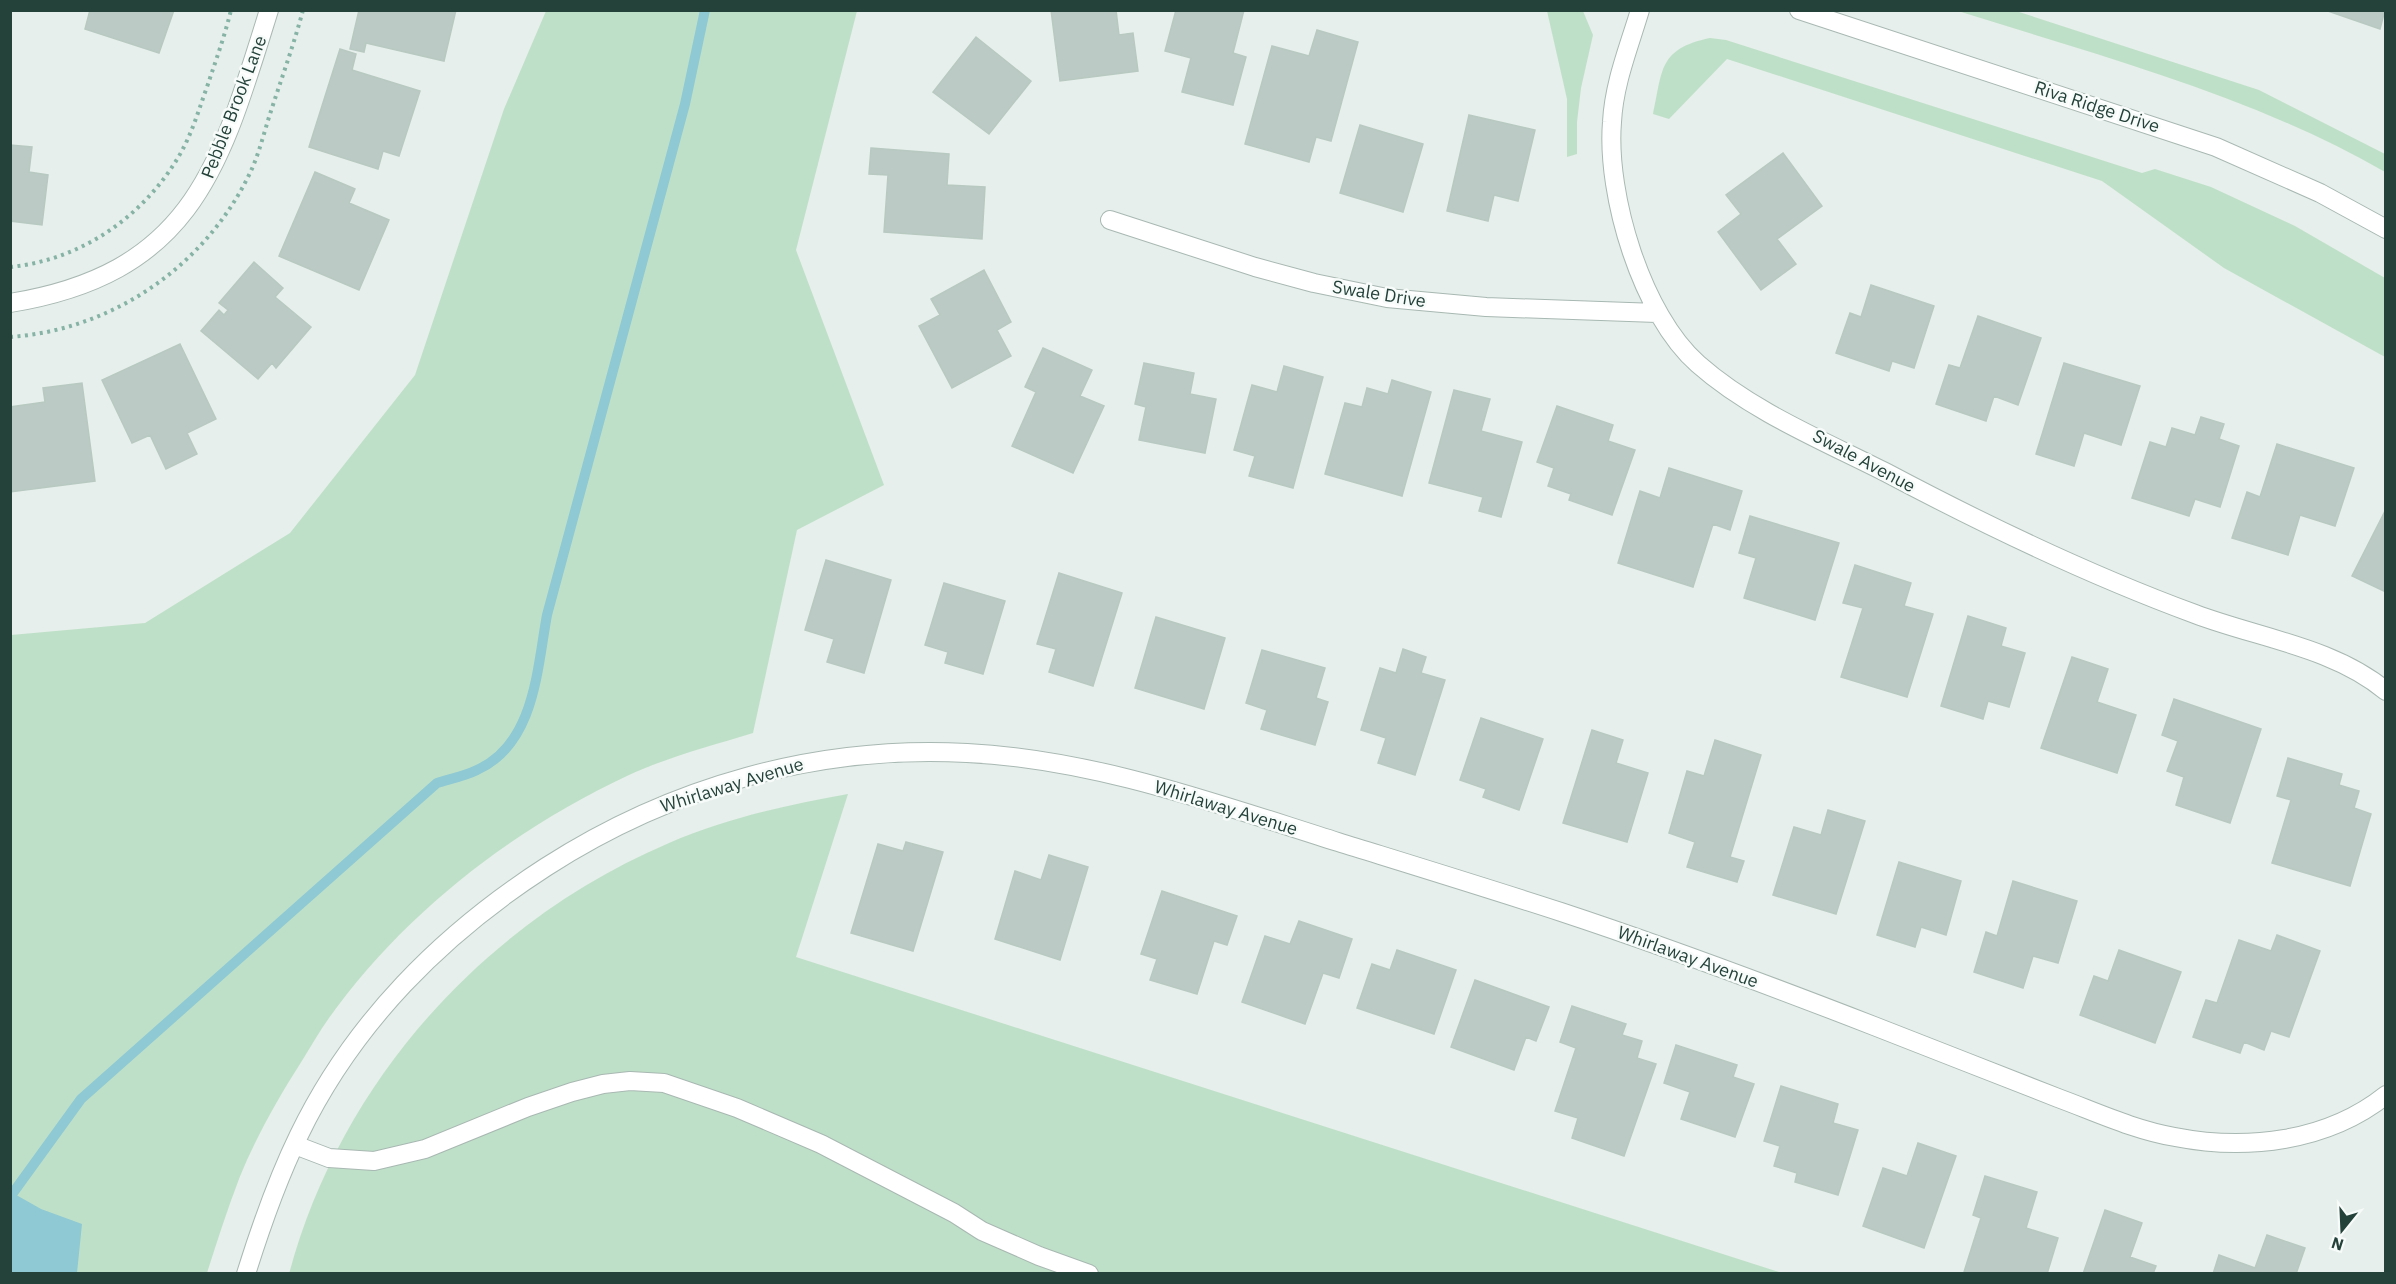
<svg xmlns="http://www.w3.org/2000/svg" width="2396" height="1284" font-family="'IBM Plex Sans',sans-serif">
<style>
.green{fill:#bfe0c8}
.water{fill:#8ec9d4}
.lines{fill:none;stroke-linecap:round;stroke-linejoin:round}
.stream{stroke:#8ec9d4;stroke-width:10}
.building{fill:#bbcac4;stroke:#b8c9c2;stroke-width:1.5}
.service-casing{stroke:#a8b8b2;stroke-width:20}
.minor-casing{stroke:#a8b8b2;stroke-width:20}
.tertiary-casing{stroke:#a8b8b2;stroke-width:20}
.path{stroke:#86b3a5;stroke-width:4;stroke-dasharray:3 4.5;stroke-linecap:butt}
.service{stroke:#fff;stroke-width:18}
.minor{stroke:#fff;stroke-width:18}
.tertiary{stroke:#fff;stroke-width:18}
.labels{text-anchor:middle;stroke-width:5;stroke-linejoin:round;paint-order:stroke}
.street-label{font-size:18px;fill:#24423a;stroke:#f7fbf9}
</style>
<rect width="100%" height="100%" fill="#e6efeb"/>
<path class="green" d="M546,11H857L796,250L884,485L797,530L753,733C711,746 668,757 629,775C513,829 404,913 329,1018C319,1032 310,1048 300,1064C277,1100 255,1139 239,1179C227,1210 217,1242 207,1273L11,1274V635L145,623L290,533L415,375L504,109Z
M1547,11H1583L1593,35L1581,88L1577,122V154L1567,157V99Z
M1958,11H2016L2259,90L2385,154V172C2253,96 2103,57 1958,11Z
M1710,38L1726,40L2142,173L2155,169L2211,187L2295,226L2385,278V357L2224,268L2102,181L1727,59L1669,119L1653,114C1663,70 1658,49 1710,38Z
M848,794L796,957L1782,1273L289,1274C341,1080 486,921 669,843C727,818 787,805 848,794Z"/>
<path class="water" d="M11,1192L41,1209L82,1224L77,1273H11Z"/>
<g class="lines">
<path class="stream" d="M10,1197L81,1099L437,783C450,779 465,776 477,770C535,744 537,669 547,615L685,104L705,10"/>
</g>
<path class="building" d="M174,10L159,53L85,29L90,10Z
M359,10H456L444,61L366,43L364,52L350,49Z
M1051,10H1116L1119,35L1133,33L1138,71L1060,81Z
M1176,10H1244L1233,53L1246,57L1233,105L1182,92L1191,58L1165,51Z
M2325,10H2385L2380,29Z
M1317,30L1358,42L1331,141L1316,137L1309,162L1245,144L1272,46L1309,56Z
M976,37L1031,81L989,134L933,92Z
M340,49L356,54L352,70L420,91L399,156L383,151L378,169L309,147Z
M1469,115L1535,130L1518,201L1494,195L1488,221L1447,211Z
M1360,125L1423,144L1403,212L1340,193Z
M10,145L32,147L29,172L48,175L42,225L10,221Z
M871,148L949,154L947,185L985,187L982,239L884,232L888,175L869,174Z
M1783,153L1822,206L1777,239L1796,264L1761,290L1718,232L1741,214L1726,195Z
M315,172L355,189L349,203L389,220L359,290L279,256Z
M254,262L283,288L275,297L311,327L276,368L272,363L258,379L201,331L219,310L224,315L228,310L219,303Z
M984,270L1011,322L997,330L1011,356L952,388L919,326L940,315L931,299Z
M1871,285L1934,306L1914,368L1892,361L1889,371L1836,353L1850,313L1861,317Z
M1978,316L2041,338L2018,405L1994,396L1986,421L1936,404L1949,365L1960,368Z
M180,344L216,419L187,433L197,454L166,469L150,435L132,443L102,380Z
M1043,348L1092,370L1080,396L1104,406L1073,473L1012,446L1036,392L1025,387Z
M1144,363L1194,373L1190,394L1216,399L1205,453L1139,440L1146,407L1135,404Z
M2064,363L2140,386L2121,445L2084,433L2074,466L2036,454Z
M1284,366L1323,377L1293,488L1249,476L1255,456L1234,450L1252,385L1277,392Z
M1392,380L1431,392L1402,496L1325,474L1345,403L1362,407L1367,388L1388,394Z
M82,383L95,481L10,492V407L45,402L43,388Z
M1454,390L1490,399L1481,431L1522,442L1501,517L1479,511L1483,497L1429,483Z
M1557,406L1613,425L1608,441L1635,450L1612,515L1569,500L1571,494L1548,486L1554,468L1537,462Z
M2201,417L2224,424L2219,439L2239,446L2220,507L2195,499L2189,516L2132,498L2150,442L2166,447L2172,428L2195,435Z
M2277,444L2354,468L2335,526L2300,515L2288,555L2232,538L2247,492L2260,497Z
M1669,468L1742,491L1730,530L1713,524L1693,587L1618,563L1640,491L1660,498Z
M2386,509V592L2352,576Z
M1750,516L1839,543L1815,620L1744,598L1756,558L1739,553Z
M826,560L891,580L864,673L827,662L834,639L805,630Z
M1855,565L1911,583L1904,606L1933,614L1907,697L1841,677L1863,608L1843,603Z
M1059,573L1122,593L1093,686L1049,672L1056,649L1037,644Z
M944,583L1005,601L983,674L945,663L948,652L925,645Z
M1968,616L2006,628L2001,646L2025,653L2009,707L1988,701L1983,719L1941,706Z
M1156,617L1225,638L1204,709L1135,688Z
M1403,649L1426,657L1421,673L1445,680L1415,775L1378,763L1386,738L1361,730L1380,668L1396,673Z
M1262,650L1325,668L1316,698L1328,702L1315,745L1261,729L1267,710L1246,703Z
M2072,657L2108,669L2097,702L2136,715L2117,773L2041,748Z
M2174,699L2261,729L2230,823L2176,805L2184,777L2167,771L2178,741L2162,735Z
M1481,718L1543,739L1519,810L1483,797L1486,789L1460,780Z
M1592,730L1623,740L1616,763L1648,773L1627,842L1563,823Z
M1715,740L1761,755L1730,857L1744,861L1737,882L1687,867L1695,842L1669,833L1687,771L1704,776Z
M2288,758L2342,774L2339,785L2359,791L2354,808L2371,814L2350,886L2272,863L2291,800L2277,796Z
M1828,810L1865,821L1836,914L1773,895L1794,827L1821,835Z
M906,842L943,852L913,951L851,933L878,844L903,851Z
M1049,855L1088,867L1060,960L995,939L1015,871L1041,880Z
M1899,862L1961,881L1946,935L1921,927L1915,947L1877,935Z
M2013,881L2077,901L2058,963L2033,956L2023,988L1974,972L1986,932L1997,936Z
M1162,891L1237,916L1227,945L1214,941L1197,994L1150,980L1157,959L1141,954Z
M1299,921L1352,939L1339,978L1323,973L1305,1024L1242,1002L1265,936L1290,944Z
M2277,935L2320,951L2289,1037L2271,1031L2264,1050L2244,1042L2240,1053L2193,1037L2206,1000L2217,1003L2239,940L2271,951Z
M1397,950L1456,970L1434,1034L1357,1008L1372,964L1390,970Z
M2119,950L2181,972L2155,1043L2080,1015L2094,976L2108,981Z
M1475,980L1549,1007L1536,1041L1526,1037L1514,1070L1451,1047Z
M1572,1006L1626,1024L1622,1035L1642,1041L1637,1058L1656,1064L1624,1156L1572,1138L1578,1118L1555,1111L1576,1048L1560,1042Z
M1676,1045L1737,1065L1733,1077L1754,1084L1735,1137L1681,1119L1690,1092L1664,1083Z
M1781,1086L1838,1104L1833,1123L1858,1130L1838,1195L1795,1182L1797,1173L1774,1166L1780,1146L1764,1141Z
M1918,1143L1956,1156L1924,1248L1863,1226L1883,1168L1907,1176Z
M1985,1176L2037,1192L2026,1228L2058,1238L2047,1274H1970L1964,1272L1981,1218L1973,1215Z
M2105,1210L2142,1223L2130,1257L2156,1266L2153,1274H2083Z
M2267,1235L2305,1248L2296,1274H2213L2219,1255L2255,1268Z"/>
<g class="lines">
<defs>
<path id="service" d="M295,1145L329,1158L374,1161L425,1149L528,1107L572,1092L603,1084L630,1081L664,1083L737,1108L821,1144L954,1213L982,1231L1039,1256L1089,1274"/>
<path id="minor" d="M1640,10C1629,47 1614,83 1612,122C1606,195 1642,315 1698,364C1751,411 1824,441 1887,473C1987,526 2089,575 2195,614C2258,638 2333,647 2386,691
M1110,220L1255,267L1314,283L1387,298L1486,307L1657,313
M10,303C193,273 220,167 269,10
M246,1274C261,1226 277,1180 299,1135C353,1023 442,934 546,867C672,786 817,745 967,753C1094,759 1217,804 1338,842C1412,865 1487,888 1561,912C1667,947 1771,986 1874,1026C1935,1050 1997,1074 2058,1098C2096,1112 2134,1130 2175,1137C2246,1151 2327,1142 2386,1095"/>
<path id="tertiary" d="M1799,10L2216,147L2320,193L2386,229"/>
</defs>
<use href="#service" class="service-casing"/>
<use href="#minor" class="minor-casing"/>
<use href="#tertiary" class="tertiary-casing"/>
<path class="path" d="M10,267C81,260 143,217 179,156C192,134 199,109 208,84C216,60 225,35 231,10
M10,337C112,330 204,267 249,175C259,155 264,132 271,111C282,77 294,44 303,10"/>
<use href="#service" class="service"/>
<use href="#minor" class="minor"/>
<use href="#tertiary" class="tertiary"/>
</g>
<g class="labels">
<g class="street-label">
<text transform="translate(234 107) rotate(-69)" y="6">Pebble Brook Lane</text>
<text transform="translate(2097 107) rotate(18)" y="6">Riva Ridge Drive</text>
<text transform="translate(1379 294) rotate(9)" y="6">Swale Drive</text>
<text transform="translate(1864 461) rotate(28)" y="6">Swale Avenue</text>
<text transform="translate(732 785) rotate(-17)" y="6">Whirlaway Avenue</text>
<text transform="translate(1226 808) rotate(17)" y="6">Whirlaway Avenue</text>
<text transform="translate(1688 957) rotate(20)" y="6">Whirlaway Avenue</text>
</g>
</g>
<rect width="2396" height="1284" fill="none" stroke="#24423a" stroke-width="24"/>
<g transform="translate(2342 1230) rotate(198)" stroke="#f7fbf9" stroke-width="4.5" paint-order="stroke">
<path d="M0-4.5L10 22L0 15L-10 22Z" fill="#24423a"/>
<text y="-9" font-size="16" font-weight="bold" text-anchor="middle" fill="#24423a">N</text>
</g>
</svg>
